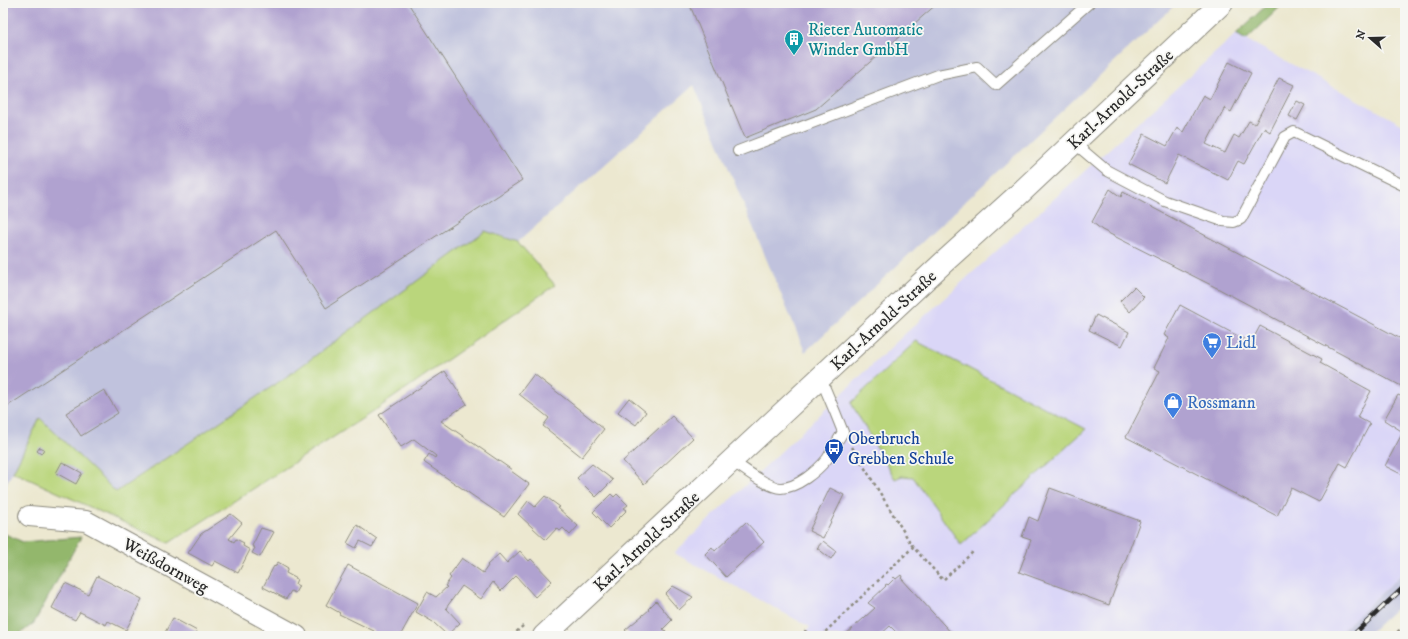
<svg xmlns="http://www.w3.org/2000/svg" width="1408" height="639" font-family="'IM FELL DW Pica',serif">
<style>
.built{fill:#dad6f7}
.industrial{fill:#c0c2dd}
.green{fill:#bad67c;stroke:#728054}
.forest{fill:#93b76c;stroke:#5f714c}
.building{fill:#b0a2d0}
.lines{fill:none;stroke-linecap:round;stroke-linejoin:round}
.service-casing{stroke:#8c8a7e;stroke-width:12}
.minor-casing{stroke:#8c8a7e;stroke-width:22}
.secondary-casing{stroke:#8c8a7e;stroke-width:24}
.path{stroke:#8c8a7e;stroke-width:2.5;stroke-dasharray:3 3;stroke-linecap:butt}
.service{stroke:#fff;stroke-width:10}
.minor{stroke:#fff;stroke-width:20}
.secondary{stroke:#fff;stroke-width:22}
.rail-casing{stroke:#2b2b2b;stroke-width:4.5}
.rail{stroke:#f6f6f2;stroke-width:3;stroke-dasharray:9;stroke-linecap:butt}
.labels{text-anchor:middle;stroke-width:3.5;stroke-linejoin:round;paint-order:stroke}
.culture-label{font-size:17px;fill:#0d838f;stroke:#f6f6f2;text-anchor:start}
.street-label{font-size:17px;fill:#2b2b2b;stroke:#f6f6f2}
.shop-label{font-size:17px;fill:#366cbe;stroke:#f6f6f2;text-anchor:start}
.transit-label{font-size:17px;fill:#164399;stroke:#f6f6f2;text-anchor:start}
</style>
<rect width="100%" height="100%" fill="#f6f6f2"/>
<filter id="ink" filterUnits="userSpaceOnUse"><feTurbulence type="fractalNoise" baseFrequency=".025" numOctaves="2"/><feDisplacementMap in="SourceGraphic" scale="8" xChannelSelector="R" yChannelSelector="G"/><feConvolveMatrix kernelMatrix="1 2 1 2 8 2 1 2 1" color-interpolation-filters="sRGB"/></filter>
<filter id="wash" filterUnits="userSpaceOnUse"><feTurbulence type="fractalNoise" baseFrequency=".012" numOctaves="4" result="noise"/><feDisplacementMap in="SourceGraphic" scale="16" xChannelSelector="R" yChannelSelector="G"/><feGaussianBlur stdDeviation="0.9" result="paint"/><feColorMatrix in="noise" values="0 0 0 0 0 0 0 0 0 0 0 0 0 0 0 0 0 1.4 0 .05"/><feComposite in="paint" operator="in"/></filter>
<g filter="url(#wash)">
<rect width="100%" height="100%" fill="#ece8d0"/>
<path class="built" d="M1236,34L1405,126V571L1336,636H803L810,627L674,553L907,332Z"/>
<path class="industrial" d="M3,3H1177L805,352L694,85L518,242L485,231L289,375L115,492L40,418L13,472L3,489Z
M1405,571V600L1366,636H1336Z"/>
<path class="green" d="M485,231L518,242L555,285L371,413L169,543L13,472L40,418L116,492L289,375Z
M916,341L1086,429L961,545L913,477L902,476L895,479L851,403Z"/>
<path class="forest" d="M1269,3H1284L1246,40L1236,34Z
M3,533L23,542L81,537L34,623L17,636H3Z"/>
<g id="blocks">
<path class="building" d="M3,3H408L522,180L326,308L276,230L3,409Z
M689,3H938L816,109L745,138Z
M1229,62L1251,73L1231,112L1225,108L1206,144L1225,153L1234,135L1239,138L1249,121L1255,124L1279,78L1294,85L1270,132L1264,128L1244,164L1238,161L1228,180L1179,155L1165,183L1128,164L1144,134L1167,146L1177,128L1183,132L1203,95L1210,99Z
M1297,101L1305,105L1297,120L1289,116Z
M1110,189L1121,197L1123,192L1405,341V388L1219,289L1102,230L1092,222Z
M1134,287L1144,297L1130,312L1120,301Z
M1180,305L1251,343L1260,326L1322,359L1320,363L1371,391L1357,417L1370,424L1347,467L1340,463L1319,502L1291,488L1277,516L1126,437L1160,371L1154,368L1169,338L1164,335Z
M1096,315L1129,332L1122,346L1089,330Z
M445,371L467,404L441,421L512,470L511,471L529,484L504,517L425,463L424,462L429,454L435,458L436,456L414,439L401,447L379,415Z
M534,374L604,429L582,457L543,426L549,418L519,394Z
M104,390L118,413L81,436L66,413Z
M1398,395L1405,398V476L1385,466L1403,432L1384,420Z
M629,398L646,412L636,425L618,412Z
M672,416L693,438L644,484L623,461Z
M40,447L44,449L41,454L37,451Z
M62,462L82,473L76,484L56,473Z
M592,464L613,480L596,497L577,478Z
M830,488L844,495L823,538L809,531Z
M1050,488L1140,521L1109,605L1019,572L1031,540L1022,537L1029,517L1038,521Z
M611,494L614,497L617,494L628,505L624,508L627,510L609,528L593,512Z
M545,496L560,507L558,508L578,526L570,535L563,528L560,531L557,528L546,540L518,514L528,501L535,507Z
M231,514L242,523L229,539L234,542L236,539L244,543L243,546L250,550L238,573L215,561L212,566L188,553L201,534Z
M746,522L764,542L726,577L705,554L712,547L715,551Z
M357,525L377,539L372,547L360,541L356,548L347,543Z
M261,528L274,532L260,557L252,553L255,548L252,546Z
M823,541L836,551L831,559L817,548Z
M520,551L529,561L531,559L552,581L535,597L516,576L501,591L493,582L481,599L462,586L446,608L460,623L447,635L433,622L416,612L427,592L436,597L447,587L445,586L451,578L449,576L462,558L483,573L488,566L487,565L499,554L507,563Z
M278,562L288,568L286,573L297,579L295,584L299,586L295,593L291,591L286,599L263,587L274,566L275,567Z
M348,565L418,603L400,636H380L374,633V631L339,614L340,613L326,605Z
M901,575L902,577L901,578L954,636H900L890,626L879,636H844L875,608L868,603L886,586L885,585L887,584L888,585L893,580L892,579L894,577L896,579Z
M97,576L142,599L126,630L108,621L106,625L80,612L75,620L52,608L65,583L88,594Z
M673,586L693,597L679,610L665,594Z
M656,601L672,620L663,629L666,631L661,636H631L625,630L649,610L648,609Z
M173,618L197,631L194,636H163Z"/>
</g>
</g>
<g filter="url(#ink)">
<use href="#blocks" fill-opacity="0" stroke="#8c8a7e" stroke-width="1"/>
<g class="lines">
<defs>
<path id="service" d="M1073,142L1106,170L1165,201L1223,221L1234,222L1241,219L1285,137L1294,132L1405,186
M738,151L938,75L977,67L996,85L1089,3
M732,461C743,468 768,488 781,488C797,488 817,471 827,459C833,450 837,441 843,432L835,412L821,379"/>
<path id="minor" d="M29,516L86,521L297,636"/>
<path id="secondary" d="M544,636L944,262L1016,197L1222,3"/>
</defs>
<use href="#service" class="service-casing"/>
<use href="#minor" class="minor-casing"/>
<use href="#secondary" class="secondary-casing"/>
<path class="path" d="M852,447L913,547
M804,631L818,636
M512,636L525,624
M821,636L913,547L943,580L973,552
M1393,636L1405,625"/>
<use href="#service" class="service"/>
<use href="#minor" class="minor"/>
<use href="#secondary" class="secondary"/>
<defs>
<path id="rail" d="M1352,636L1405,586"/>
</defs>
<use href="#rail" class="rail-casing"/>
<use href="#rail" class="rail"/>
</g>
</g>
<defs>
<symbol id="building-pin" viewBox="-11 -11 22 30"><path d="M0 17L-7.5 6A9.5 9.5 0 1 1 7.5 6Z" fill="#0f9aa8" stroke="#f6f6f2"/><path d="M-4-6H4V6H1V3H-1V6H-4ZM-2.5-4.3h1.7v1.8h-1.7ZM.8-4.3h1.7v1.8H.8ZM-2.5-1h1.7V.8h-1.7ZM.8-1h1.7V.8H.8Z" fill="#fff"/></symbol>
<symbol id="supermarket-pin" viewBox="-11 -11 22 30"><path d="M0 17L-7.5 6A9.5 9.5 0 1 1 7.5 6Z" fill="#3f7fe0" stroke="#f6f6f2"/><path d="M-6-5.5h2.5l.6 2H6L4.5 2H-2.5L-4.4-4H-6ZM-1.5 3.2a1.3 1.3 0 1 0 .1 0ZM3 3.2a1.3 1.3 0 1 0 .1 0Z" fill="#fff"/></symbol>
<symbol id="shop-pin" viewBox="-11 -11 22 30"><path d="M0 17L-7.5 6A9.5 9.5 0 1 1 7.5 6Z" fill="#3f7fe0" stroke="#f6f6f2"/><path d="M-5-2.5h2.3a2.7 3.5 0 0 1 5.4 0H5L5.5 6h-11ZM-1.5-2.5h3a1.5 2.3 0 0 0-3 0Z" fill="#fff"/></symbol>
<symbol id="bus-pin" viewBox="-11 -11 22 30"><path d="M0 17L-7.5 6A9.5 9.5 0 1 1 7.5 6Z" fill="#1a4fb4" stroke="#f6f6f2"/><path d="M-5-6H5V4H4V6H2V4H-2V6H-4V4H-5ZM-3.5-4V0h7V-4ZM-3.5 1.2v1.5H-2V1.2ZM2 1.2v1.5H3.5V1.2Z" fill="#fff"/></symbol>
</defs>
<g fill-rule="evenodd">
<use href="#building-pin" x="783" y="28" width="22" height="30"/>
<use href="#supermarket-pin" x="1201" y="331" width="22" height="30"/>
<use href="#shop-pin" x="1162" y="391" width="22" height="30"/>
<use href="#bus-pin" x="823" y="437" width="22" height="30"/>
</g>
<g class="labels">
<g class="culture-label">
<text x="808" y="35">Rieter Automatic<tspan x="808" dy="20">Winder GmbH</tspan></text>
</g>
<g class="street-label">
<text transform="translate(1120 99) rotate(-43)" y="6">Karl-Arnold-Straße</text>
<text transform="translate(883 320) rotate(-43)" y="6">Karl-Arnold-Straße</text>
<text transform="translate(646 541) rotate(-43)" y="6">Karl-Arnold-Straße</text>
<text transform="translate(166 565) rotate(29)" y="6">Weißdornweg</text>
</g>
<g class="shop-label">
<text x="1226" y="348">Lidl</text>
<text x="1187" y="408">Rossmann</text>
</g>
<g class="transit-label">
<text x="848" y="444">Oberbruch<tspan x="848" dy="20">Grebben Schule</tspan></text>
</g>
</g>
<rect width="1408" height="639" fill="none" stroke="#f6f6f2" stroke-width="16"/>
<g transform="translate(1370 38) rotate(290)" stroke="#f6f6f2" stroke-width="3" paint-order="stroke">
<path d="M0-3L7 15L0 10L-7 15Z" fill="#2b2b2b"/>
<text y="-6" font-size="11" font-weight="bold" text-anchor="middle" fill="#2b2b2b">N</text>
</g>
</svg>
